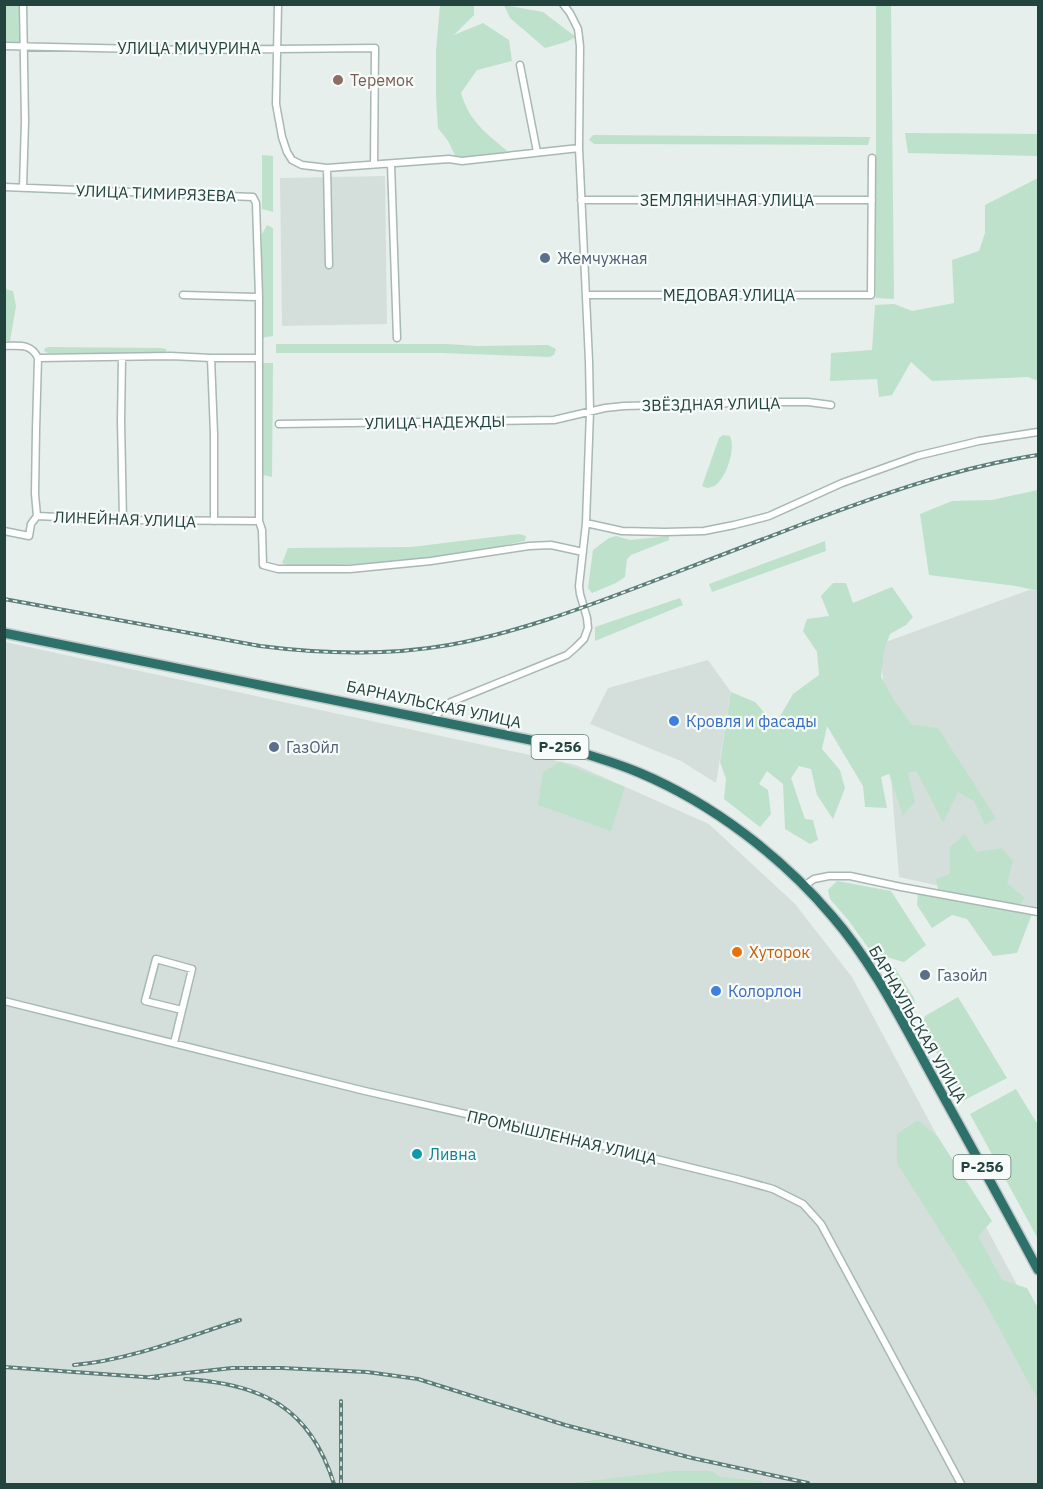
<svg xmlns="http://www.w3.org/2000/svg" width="1043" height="1489" font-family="'IBM Plex Sans',sans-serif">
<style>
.built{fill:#d4dfdb}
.green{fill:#bee1cb}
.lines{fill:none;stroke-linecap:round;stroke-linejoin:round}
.minor-casing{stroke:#a8b8b4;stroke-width:9}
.highway-casing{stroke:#c1cac9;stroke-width:12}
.minor{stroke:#fff;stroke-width:6}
.highway{stroke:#2d716a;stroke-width:9}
.rail-casing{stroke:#5e7e79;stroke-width:4}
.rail{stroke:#f7fbf9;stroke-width:1.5;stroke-dasharray:4.5;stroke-linecap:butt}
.education-dot{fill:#8d6e63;stroke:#f7fbf9;stroke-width:2}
.service-dot{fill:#5c6f8a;stroke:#f7fbf9;stroke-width:2}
.shop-dot{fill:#3f7fe0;stroke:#f7fbf9;stroke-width:2}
.food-dot{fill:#e8710a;stroke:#f7fbf9;stroke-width:2}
.culture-dot{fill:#0f9aa8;stroke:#f7fbf9;stroke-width:2}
.labels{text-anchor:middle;stroke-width:4.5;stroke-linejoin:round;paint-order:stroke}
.shield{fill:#f7fbf9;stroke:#637a76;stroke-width:1.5}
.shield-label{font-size:15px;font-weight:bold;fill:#23433e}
.street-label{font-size:16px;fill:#23433e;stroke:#f7fbf9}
.education-label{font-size:16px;fill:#785e54;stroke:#f7fbf9;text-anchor:start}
.service-label{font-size:16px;fill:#4e5e75;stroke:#f7fbf9;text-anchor:start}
.shop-label{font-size:16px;fill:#366cbe;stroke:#f7fbf9;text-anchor:start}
.food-label{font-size:16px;fill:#c56008;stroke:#f7fbf9;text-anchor:start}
.culture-label{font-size:16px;fill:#0d838f;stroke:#f7fbf9;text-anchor:start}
</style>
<rect width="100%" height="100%" fill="#e6efec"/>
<path class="built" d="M385,176L387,324L282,326L280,178Z
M1029,590L1038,591V908L899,877L880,644Z
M5,642L576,765L709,824L795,904L852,977L1038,1324V1484H5Z
M708,660L731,692L716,783L681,761L590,724L608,688Z"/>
<path class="green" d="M4,5H20L21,48L5,49Z
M440,5H474V15L454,35L483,23L509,40L512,61L477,70L461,93C470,122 484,131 506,150L508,153L491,156L456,157L448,141L438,128L436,97V51Z
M504,5L543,12L576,37L566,42L545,48L510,18Z
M876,5H891L894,299L876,298Z
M905,133L1038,134V156L908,153Z
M593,135L870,137L868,145L594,144L589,140Z
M262,155L273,156V212L262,209Z
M1038,178V381L1028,377L932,381L911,362L892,395L879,397L877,379L830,381L831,353L872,350L875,305L894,304L912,311L954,303L952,260L979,251L985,233V205Z
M267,225L273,228V336L261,338L262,234Z
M5,289L13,291L16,306L10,341H5Z
M276,344H448L477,346L548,345L556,349L554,355L549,357L441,353H276Z
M49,347L161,348L166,349L167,350L164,353H48L44,351L45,348Z
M263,363H273L272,477L263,475Z
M723,435L730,436C736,449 727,475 716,485C714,486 709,488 707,488L702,486L719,438Z
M1038,490V591L1016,586L929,575L920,514L952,501L992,500Z
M519,534L526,536L525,541L426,561L291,567L282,563L288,548L411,547Z
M616,536L630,540L669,536V540L631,555L627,559L625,577L616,583L592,593L588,588L593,550L609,538Z
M825,541L826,551L712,592L709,584Z
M833,583H846L853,603L892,587L913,617L906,625L890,634L884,650L881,677L895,702L912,725L938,728L996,818L985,825L974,801L958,792L943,823L929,795L916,771L908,773L915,802L903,815L889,774L881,777L887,808L865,807L863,786L827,726L822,749L840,770L845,788L833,819L817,795L811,769L799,766L791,778L805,819L813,820L818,840L810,844L785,829L783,784L767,771L759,784L768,790L771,814L760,827L724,799L726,779L720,762L731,692L755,702L775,725L793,694L819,675L817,652L803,631L807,619L829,616L821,596Z
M680,598L683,605L595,641V627Z
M560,762L625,787L611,831L538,805L543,772Z
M965,834L976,852L1002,848L1013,861L1007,883L1025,898L1019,906L938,889L936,879L950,874V847Z
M837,881L891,891L926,945L904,962L879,955L869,949L849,921L830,899L828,890Z
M918,892L1032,914L1017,953L993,956L967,919L952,915L932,928L917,905Z
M890,966L895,968L914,998L915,1003L909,1007L905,1006L885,972L884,968Z
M958,997L1007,1078L963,1101L922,1026L925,1016Z
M1016,1089L1038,1125V1239L970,1114Z
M918,1120L938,1137L992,1221L978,1236L1002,1280L1027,1288L1038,1308V1400L986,1304L897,1163V1134Z
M674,1471H712L720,1477L762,1481V1484H528L573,1483Z"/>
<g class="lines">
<defs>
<path id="minor" d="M23,4L25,122L23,187
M278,4L276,104L282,137L287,152L292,160L302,165L327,168L449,159L462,161L579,148
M4,46L189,50L375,48L374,164
M520,65L537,152
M391,164L397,338
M327,168L329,265
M4,187L253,197L256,203L259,297V521L262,530L263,565L278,569H350L431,561L529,546L551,545L583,552
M581,200H872
M183,295L259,297
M586,295H871L872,158
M4,346C19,346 31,343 38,358L171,356L211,358H259
M122,358L121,421L123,520
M211,358L214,434V521
M279,424L554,420L605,408L624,406L770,402H808L831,405
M37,516L35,494L36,430L38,358
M586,523L622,531L665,532L704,531L734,525L769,516L842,483L917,456L979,441L1038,432
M4,531L29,536L31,524L37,516L123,520L259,521
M432,719L451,702L567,655L576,647L584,639L588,628L587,618L580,594L579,586L586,523L590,411L589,361L579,148L580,46L578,29L570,13L563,4
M804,886L814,879L829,876H850L901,887L1038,912
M4,1001L365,1091L567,1137L737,1179L773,1189L803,1204L821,1224L961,1484
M174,1043L192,969L156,959L145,1001L182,1010"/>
<path id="highway" d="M4,633L545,743C577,751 609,760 640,773C713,804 781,856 832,916C873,963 901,1020 931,1074C967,1139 1003,1204 1038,1270"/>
</defs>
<use href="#minor" class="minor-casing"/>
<use href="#highway" class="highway-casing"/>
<use href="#minor" class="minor"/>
<use href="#highway" class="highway"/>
<defs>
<path id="rail" d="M4,599L260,646C323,654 386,656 449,645C516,633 580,609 643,585C696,565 748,545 800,525C880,495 954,468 1038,455
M74,1365C131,1360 186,1337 240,1320
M4,1367L158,1378
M150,1377L232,1368H282L367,1372L418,1379L565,1425L692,1458L808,1483
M185,1379C262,1384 310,1407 334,1484
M341,1484V1401"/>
</defs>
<use href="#rail" class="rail-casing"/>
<use href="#rail" class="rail"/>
</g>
<circle class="education-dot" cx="338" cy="80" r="6"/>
<g class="service-dot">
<circle cx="545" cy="258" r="6"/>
<circle cx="274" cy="747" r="6"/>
<circle cx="925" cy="975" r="6"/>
</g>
<g class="shop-dot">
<circle cx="674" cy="721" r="6"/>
<circle cx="716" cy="991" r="6"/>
</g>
<circle class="food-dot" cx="737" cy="952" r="6"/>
<circle class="culture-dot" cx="417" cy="1154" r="6"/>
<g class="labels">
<g class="shield">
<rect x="531.5" y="735" width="57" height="24" rx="4.5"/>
<rect x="953.5" y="1155" width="57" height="24" rx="4.5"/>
</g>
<g class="shield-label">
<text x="560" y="752">Р-256</text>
<text x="982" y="1172">Р-256</text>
</g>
<g class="street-label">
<text x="189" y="54">УЛИЦА МИЧУРИНА</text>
<text transform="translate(156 193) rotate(2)" y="6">УЛИЦА ТИМИРЯЗЕВА</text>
<text x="727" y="206">ЗЕМЛЯНИЧНАЯ УЛИЦА</text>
<text x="729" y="301">МЕДОВАЯ УЛИЦА</text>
<text transform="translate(711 404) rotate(-1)" y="6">ЗВЁЗДНАЯ УЛИЦА</text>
<text transform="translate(435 422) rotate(-1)" y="6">УЛИЦА НАДЕЖДЫ</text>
<text transform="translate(125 519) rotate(2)" y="6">ЛИНЕЙНАЯ УЛИЦА</text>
<text transform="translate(434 704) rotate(12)" y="6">БАРНАУЛЬСКАЯ УЛИЦА</text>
<text transform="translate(918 1024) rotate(60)" y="6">БАРНАУЛЬСКАЯ УЛИЦА</text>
<text transform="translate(562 1137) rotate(13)" y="6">ПРОМЫШЛЕННАЯ УЛИЦА</text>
</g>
<g class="education-label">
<text x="350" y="86">Теремок</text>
</g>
<g class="service-label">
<text x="557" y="264">Жемчужная</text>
<text x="286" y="753">ГазОйл</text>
<text x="937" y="981">Газойл</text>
</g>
<g class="shop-label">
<text x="686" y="727">Кровля и фасады</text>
<text x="728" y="997">Колорлон</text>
</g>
<g class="food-label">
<text x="749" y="958">Хуторок</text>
</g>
<g class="culture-label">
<text x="429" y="1160">Ливна</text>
</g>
</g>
<rect width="1043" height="1489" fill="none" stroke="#23433e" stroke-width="12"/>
</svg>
